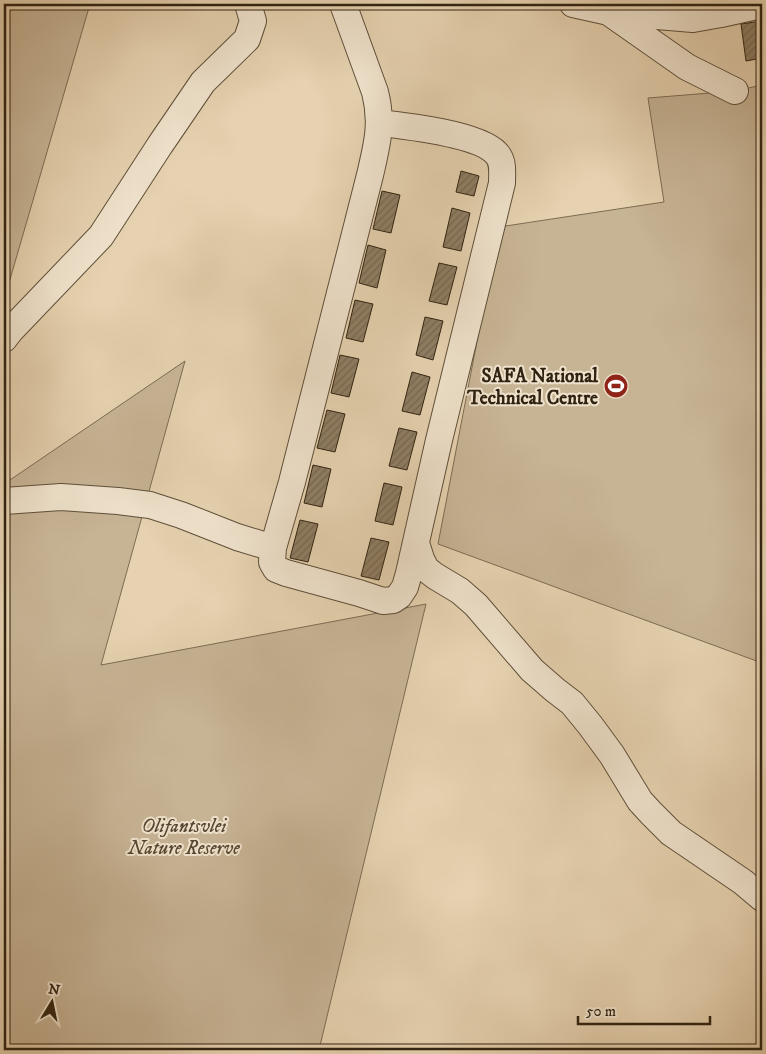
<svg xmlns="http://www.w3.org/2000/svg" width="766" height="1054" font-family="'IM FELL DW Pica',serif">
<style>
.park{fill:#c7b495;stroke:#7c6c53}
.building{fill:url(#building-hatch);stroke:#302311}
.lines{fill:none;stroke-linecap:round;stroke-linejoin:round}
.minor-casing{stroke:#5e4f39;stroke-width:28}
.minor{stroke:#efe2cc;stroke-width:26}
.labels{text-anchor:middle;stroke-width:4;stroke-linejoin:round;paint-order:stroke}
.poi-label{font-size:19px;font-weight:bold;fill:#302311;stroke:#efe2cc;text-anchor:end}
.park-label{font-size:19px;font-style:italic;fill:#564732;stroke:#efe2cc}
</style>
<defs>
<pattern id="building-hatch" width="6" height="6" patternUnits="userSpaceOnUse" patternTransform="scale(1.25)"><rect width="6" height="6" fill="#8f7e64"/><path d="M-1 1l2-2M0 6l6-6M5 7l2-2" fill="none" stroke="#756751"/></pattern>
</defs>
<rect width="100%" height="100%" fill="#e6d2b0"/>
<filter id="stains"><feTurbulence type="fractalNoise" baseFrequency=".004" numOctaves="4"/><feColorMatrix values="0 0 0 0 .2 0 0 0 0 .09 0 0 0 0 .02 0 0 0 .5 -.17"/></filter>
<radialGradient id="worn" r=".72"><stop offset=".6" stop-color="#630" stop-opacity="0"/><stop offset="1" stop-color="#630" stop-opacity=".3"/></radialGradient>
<path class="park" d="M4,4H90L4,300Z
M762,85V663L438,544L499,227L664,202L648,98L735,91Z
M185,361L101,665L426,604L319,1050H4V484Z"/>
<path class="building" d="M762,21V58L746,61L741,24Z
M461,171L479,176L474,196L456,192Z
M382,191L400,195L391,233L373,229Z
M452,208L470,213L461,251L443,247Z
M368,245L386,250L377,288L359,283Z
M439,263L457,267L447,305L429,301Z
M355,300L373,304L363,342L346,338Z
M425,317L443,321L433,360L416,355Z
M340,355L359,359L349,397L331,393Z
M412,372L430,377L420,415L402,411Z
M327,410L345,414L335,452L317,448Z
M399,428L417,432L407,470L389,466Z
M313,465L331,469L322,507L304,503Z
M384,483L402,487L393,525L375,521Z
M300,520L318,524L308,562L290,558Z
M371,538L389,542L379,580L361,576Z"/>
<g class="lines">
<defs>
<path id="minor" d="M343,4L375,92C383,123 377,145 370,175L292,482L273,548L272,562L276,569L286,573L359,593L383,601L393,600L399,596L405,587L409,573L439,440L502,183C502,172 504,161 496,153C478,134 406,126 380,123
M573,4L609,12L693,19L721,14L762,5
M610,13L687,67L735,91
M4,339L11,330L101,236L160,145L203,82L247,39L253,21L248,4
M4,501L61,497L118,501L150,505L181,515L237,537L273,548
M416,543L421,559L426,569L435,576L460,591L476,605L532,670L555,690L572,703L590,725L612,755L640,801L651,813L671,833L743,882L762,898"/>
</defs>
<use href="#minor" class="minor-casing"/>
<use href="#minor" class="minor"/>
</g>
<defs>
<symbol id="stadium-disc" viewBox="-11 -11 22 22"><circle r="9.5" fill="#8f2418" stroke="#efe2cc"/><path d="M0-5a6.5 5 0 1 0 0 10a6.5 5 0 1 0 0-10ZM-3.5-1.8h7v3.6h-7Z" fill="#fff"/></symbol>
</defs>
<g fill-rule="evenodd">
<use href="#stadium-disc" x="602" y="372" width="28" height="28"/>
</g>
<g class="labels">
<g class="poi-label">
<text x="598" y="382">SAFA National<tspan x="598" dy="22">Technical Centre</tspan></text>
</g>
<g class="park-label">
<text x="184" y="832">Olifantsvlei<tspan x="184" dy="22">Nature Reserve</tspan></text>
</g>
</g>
<rect width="766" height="1054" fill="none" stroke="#e6d2b0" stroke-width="20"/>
<rect x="5" y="5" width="756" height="1044" fill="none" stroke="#302311" stroke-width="2.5"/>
<rect x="10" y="10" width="746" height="1034" fill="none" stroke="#302311"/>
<g transform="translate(52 1002) rotate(10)" stroke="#efe2cc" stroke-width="4" paint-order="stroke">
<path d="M0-4L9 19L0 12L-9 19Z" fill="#302311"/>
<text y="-8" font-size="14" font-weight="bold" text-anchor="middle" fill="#302311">N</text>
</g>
<path d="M578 1016v8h132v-8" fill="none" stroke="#302311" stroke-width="2.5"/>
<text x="586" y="1016" font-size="15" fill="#302311" stroke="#efe2cc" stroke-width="4" paint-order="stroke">50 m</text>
<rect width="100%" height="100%" filter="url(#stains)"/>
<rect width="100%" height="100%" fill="url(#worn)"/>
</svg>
